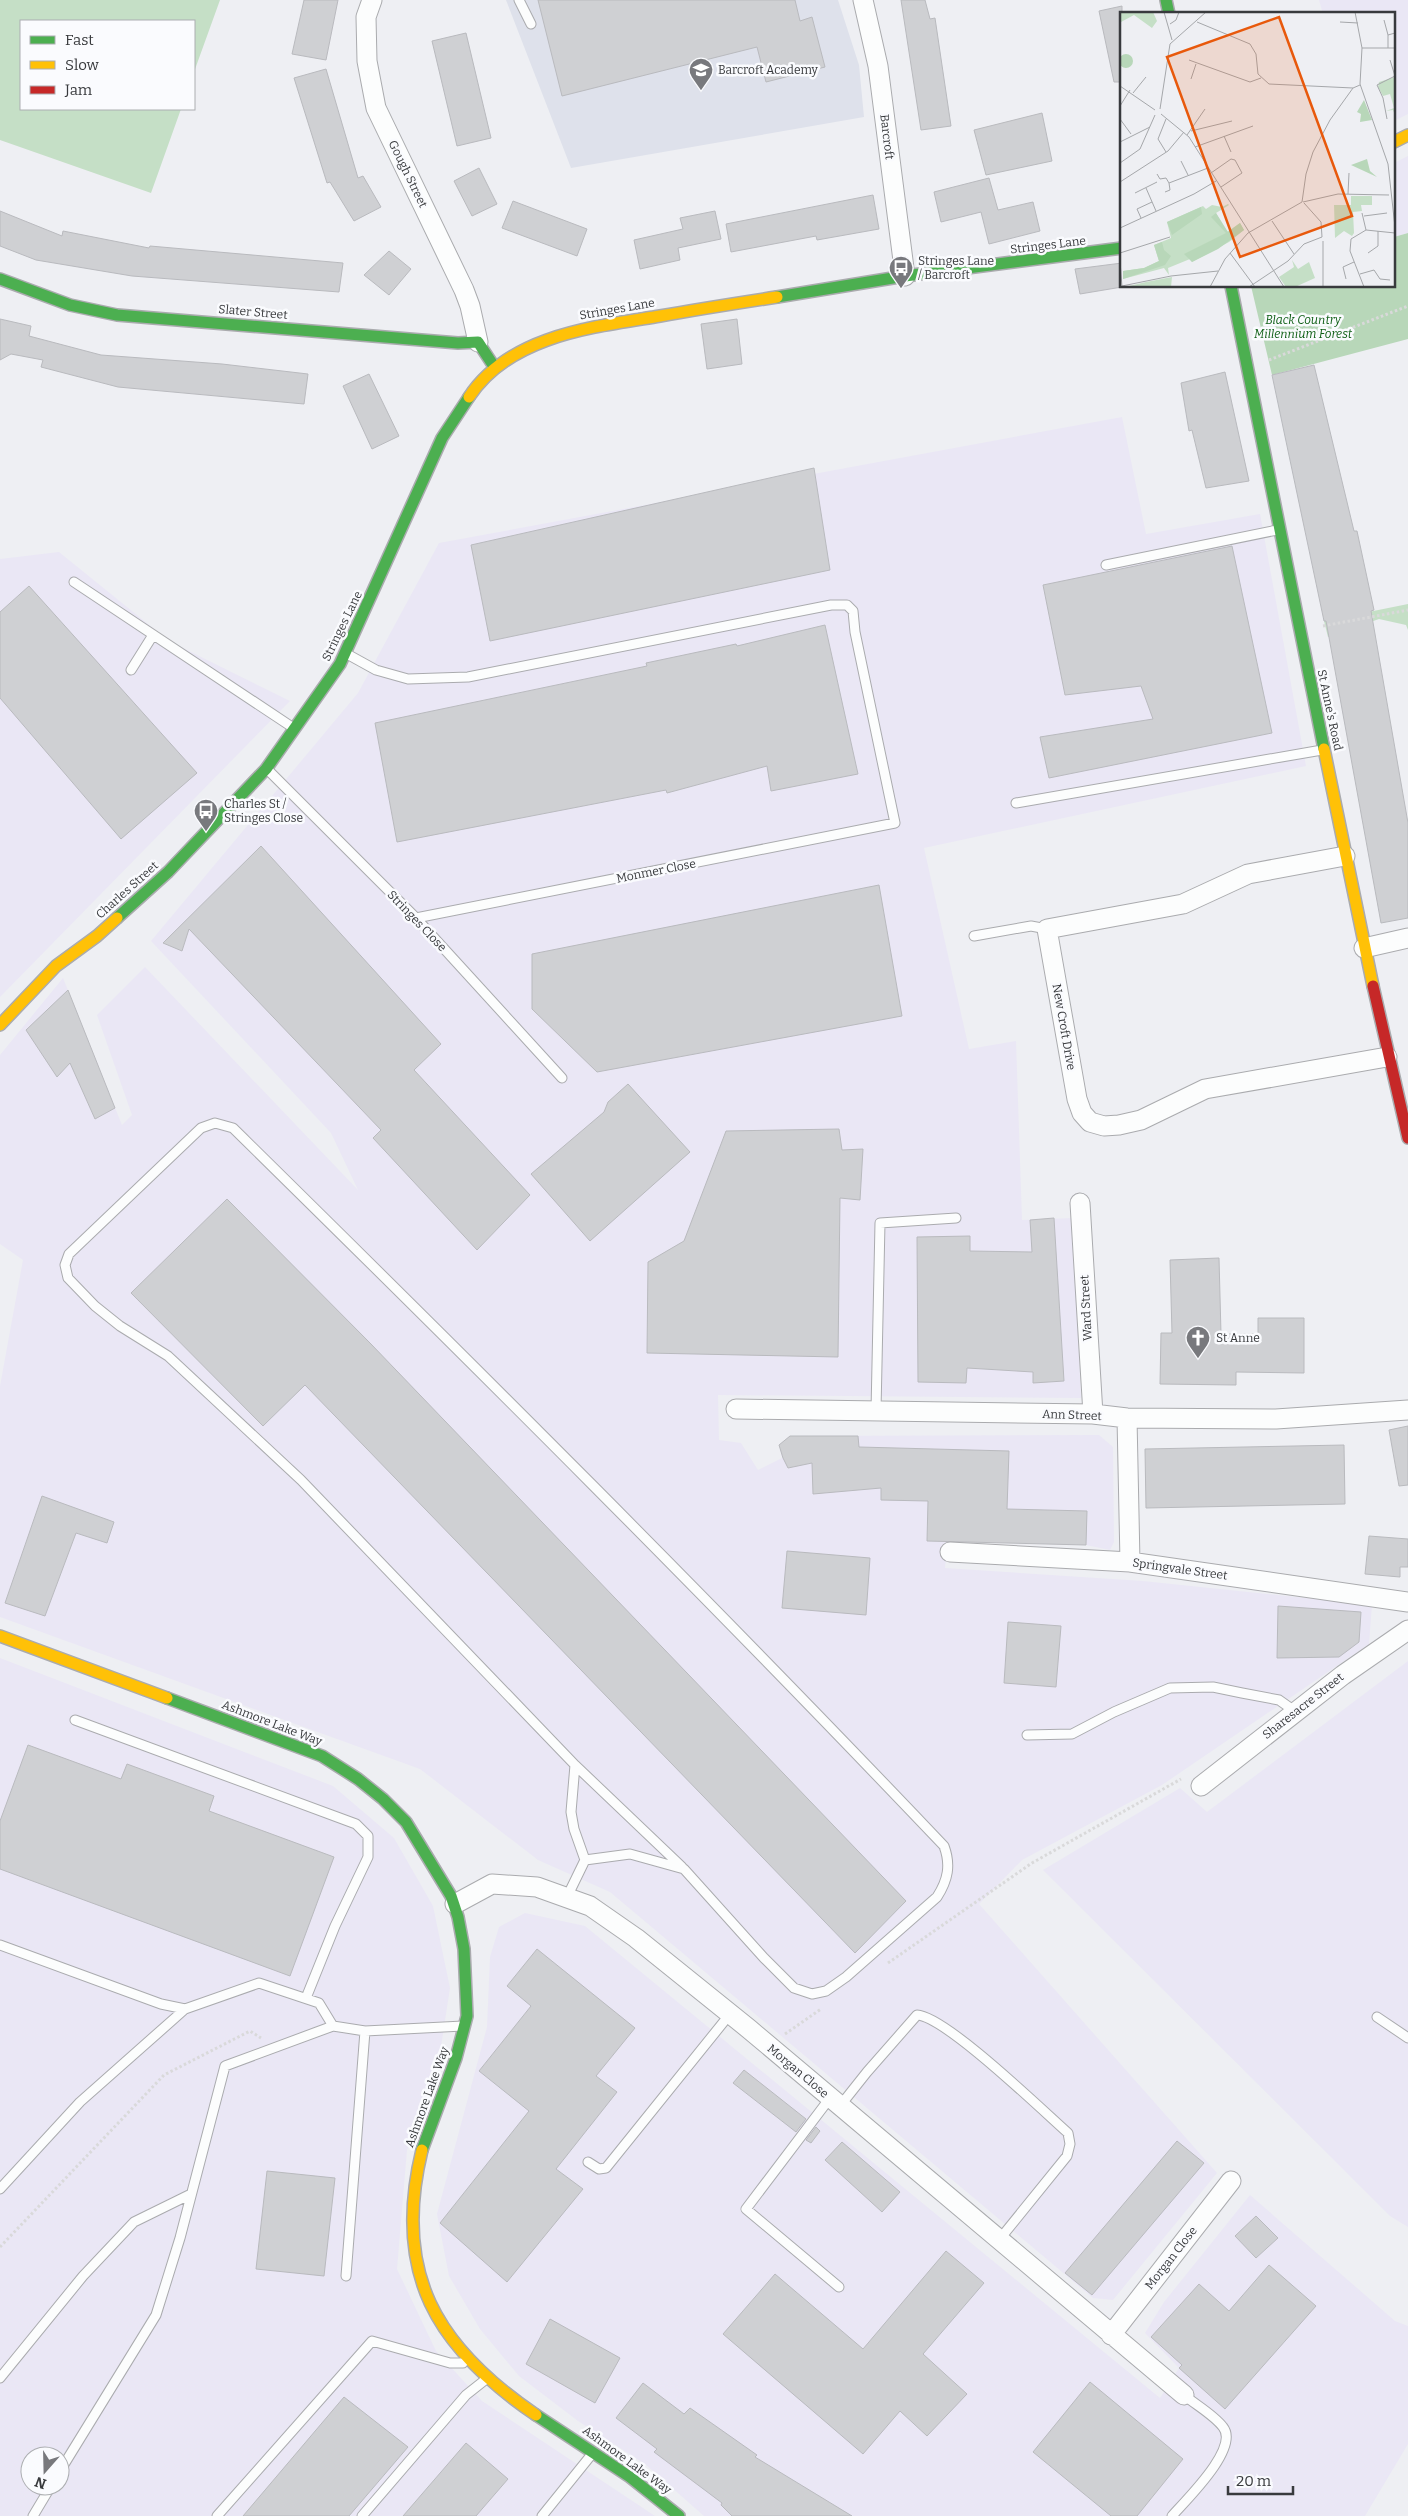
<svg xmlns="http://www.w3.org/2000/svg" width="1408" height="2516" font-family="Bitter,serif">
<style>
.industrial{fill:#eae7f5;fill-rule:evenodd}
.built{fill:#dee1eb}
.green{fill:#c5dfc6}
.forest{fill:#b8d7b9}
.building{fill:#cfd0d3;stroke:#b9babe}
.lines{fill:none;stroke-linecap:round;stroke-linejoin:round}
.lane-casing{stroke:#aaabae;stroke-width:11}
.street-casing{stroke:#aaabae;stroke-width:21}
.fast-casing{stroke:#aaabae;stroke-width:14}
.slow-casing{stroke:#aaabae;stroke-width:14}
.jam-casing{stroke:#aaabae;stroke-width:14}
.path{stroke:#d9d9da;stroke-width:3;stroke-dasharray:2.5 2.5;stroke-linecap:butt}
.lane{stroke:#fcfdfd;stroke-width:9}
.street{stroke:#fcfdfd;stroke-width:19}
.fast{stroke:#4caf50;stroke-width:11}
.slow{stroke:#ffc107;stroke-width:11}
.jam{stroke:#c62828;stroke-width:11}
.labels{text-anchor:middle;stroke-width:5;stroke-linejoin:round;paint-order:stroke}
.poi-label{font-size:12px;fill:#383a3d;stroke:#fafbfe;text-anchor:start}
.street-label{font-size:12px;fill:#383a3d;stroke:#fafbfe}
.park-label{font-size:12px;font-style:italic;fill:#0d5e14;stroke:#fafbfe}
.inset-road{fill:none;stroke:#a5a7aa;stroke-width:1}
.view{fill:#e8590c;fill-opacity:0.15;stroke:#e8590c;stroke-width:2.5}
.inset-edge{fill:none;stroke:#383a3d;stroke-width:2.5}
</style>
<rect width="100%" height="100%" fill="#eeeff3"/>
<path class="industrial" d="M1319,0H1408V114L1394,121V14H1323Z
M1408,156V233L1394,237V163Z
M1122,417L1146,534L1260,514L1306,766L924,848L969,1049L1016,1041L1022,1220L1073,1218L1081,1398L718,1395L719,1440L741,1443L758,1470L782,1458L779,1445L790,1436L1099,1435L1113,1447L1114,1542L1110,1550L1086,1545L947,1541L945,1568L1143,1581L1372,1605L1369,1644L1162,1785L1022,1860L979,1904L1217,2173L1113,2300L1093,2298L610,1892L538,1860L420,1769L0,1617V1386L23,1260L0,1244V1055L63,978L122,1125L132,1115L97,1015L145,967L358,1190L331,1133L151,941L358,693L439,543Z
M59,552L169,641L290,701L0,997V559Z
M0,1658L333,1786L394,1838L433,1906L450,1988L438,2066L407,2150L397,2269L436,2351L482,2401L655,2516H0ZM30,2456H60V2486H30Z
M1408,1661V2227L1390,2216L1043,1870L1180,1788L1207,1812Z
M525,1913L585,1926L1160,2398L1179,2368L1145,2333L1164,2302L1250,2195L1395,2321L1408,2326V2444L1365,2516H704L645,2464L578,2421L519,2376L480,2329L449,2276L437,2214L487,2027L490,1957L499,1927Z"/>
<path class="built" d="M506,0H838L859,65L864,117L571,168Z"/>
<path class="green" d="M0,0H220L194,72V21H21V109H181L151,193L0,140Z
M1408,604V630L1406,625L1379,619L1328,637L1324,621Z"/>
<path class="forest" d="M1408,233V339L1272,375L1251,286H1394V237Z"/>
<path class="building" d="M304,0H338L326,60L292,54Z
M538,0H795L800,21L812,17L825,67L766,82L757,47L562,96Z
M901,0H925L930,19L935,18L951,126L921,130Z
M1122,6V82H1114L1099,11Z
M466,33L491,138L457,146L432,41Z
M326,69L358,178L363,176L381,207L354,221L330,182L327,183L294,78Z
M1042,113L1052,161L986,175L974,130Z
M479,168L497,204L472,216L454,181Z
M989,178L998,210L1033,202L1040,231L989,244L981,212L941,222L934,192Z
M873,195L879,229L817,240L816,236L731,252L726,224Z
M513,201L587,229L577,256L502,228Z
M0,211L62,236L63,231L149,248L150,246L343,263L339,292L132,276L36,260L0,246Z
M715,211L721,239L678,248L680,260L640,269L634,240L683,229L680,218Z
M389,251L411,269L389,295L364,275Z
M1122,263V287L1080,294L1075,269Z
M0,319L31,326L29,336L101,355L222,364L308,374L304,404L118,387L41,367L43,360L11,354L0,360Z
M737,319L742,364L707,369L701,324Z
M1314,365L1354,531H1357L1374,610L1371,611L1408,823V918L1381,923L1326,621H1324L1272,375Z
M1225,372L1249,481L1206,488L1192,430L1189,431L1181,383Z
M369,374L399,436L372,449L343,386Z
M814,468L830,570L490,641L471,545Z
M1232,546L1272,733L1049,778L1040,737L1153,719L1141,686L1065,695L1043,585Z
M29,586L197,773L121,839L0,698V612Z
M825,625L858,774L771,791L767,766L667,793L666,790L397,842L375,723L647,666L646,663L736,644L737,646Z
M261,846L441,1044L414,1070L530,1195L477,1250L373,1138L381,1130L189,929L182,951L163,943Z
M879,885L902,1016L597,1072L532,1009V954Z
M68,990L115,1108L95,1119L70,1063L57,1077L26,1030Z
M628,1084L690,1152L590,1241L531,1174L604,1112L608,1102Z
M839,1129L842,1150L863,1149L860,1200L840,1198L838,1357L647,1353L648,1262L684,1241L726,1131Z
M227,1199L371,1344L906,1901L855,1953L305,1385L263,1426L131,1293Z
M1054,1218L1064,1381L1033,1383V1372L967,1368L966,1383L918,1382L917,1237L970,1236V1251L1032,1252L1030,1220Z
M1219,1258L1221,1334H1258V1318H1304V1373L1236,1372V1385L1160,1384L1161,1333H1172L1170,1260Z
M1408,1426V1485L1399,1486L1389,1430Z
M790,1436H858L859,1447L1009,1451L1007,1509L1087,1511L1086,1545L927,1541L928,1501L881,1500V1488L813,1494L812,1463L788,1468L783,1458L779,1445Z
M1344,1445L1345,1504L1146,1508L1145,1449Z
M42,1496L114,1522L107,1543L76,1533L45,1616L5,1603Z
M1369,1536L1408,1539V1567H1400V1577L1365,1574Z
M787,1551L870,1558L866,1615L782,1608Z
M1278,1606L1361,1612L1359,1642L1339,1657L1277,1658Z
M1008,1622L1061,1626L1056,1687L1004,1683Z
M28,1745L121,1779L127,1764L214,1796L209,1811L334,1857L290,1976L0,1869V1821Z
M537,1949L635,2028L596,2076L617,2092L556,2169L583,2189L507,2282L440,2223L529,2111L479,2071L531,2006L507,1986Z
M744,2070L806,2119L796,2132L733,2083Z
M816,2127L820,2131L811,2143L806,2140Z
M1177,2141L1204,2163L1092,2295L1065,2273Z
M842,2142L900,2192L882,2212L825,2160Z
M267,2171L335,2178L324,2276L256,2269Z
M1256,2216L1278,2238L1256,2258L1235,2236Z
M946,2251L984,2283L923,2354L967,2394L927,2436L900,2411L863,2454L723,2334L775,2274L863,2349Z
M1269,2265L1316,2306L1225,2409L1179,2368L1182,2365L1151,2337L1199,2284L1229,2311Z
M550,2319L620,2358L595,2403L526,2364Z
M1090,2382L1183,2459L1137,2516H1111L1033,2452Z
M643,2383L684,2414L690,2408L757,2455L755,2457L852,2516H732L721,2505L722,2503L654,2452L657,2449L616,2418Z
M344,2397L408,2447L349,2516H243Z
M466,2443L508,2479L476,2516H403Z"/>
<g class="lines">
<defs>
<path id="lane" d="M519,0L531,24
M1106,565L1277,530
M74,582L292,727
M347,654L376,670L408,679L468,677L831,605H847L853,611L855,632L895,823L416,918
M131,670L153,635
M269,771L416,918L562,1078
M1016,803L1322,750
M974,936L1031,926L1047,929
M876,1411L880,1223L956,1218
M75,1720L356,1824L368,1836V1857L335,1926L306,1998
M1027,1735L1072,1734L1114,1712L1170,1688L1213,1687L1242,1693L1279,1700L1296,1712
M575,1765L682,1867
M567,1897L585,1860L574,1829L571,1812L575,1765L301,1480L168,1356L120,1326L95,1306L68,1278L65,1265L69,1254L201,1128L215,1123L233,1128C473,1364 712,1602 944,1846C951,1865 948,1880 937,1897L846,1977L826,1991L812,1994L794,1988L764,1958L684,1869L630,1854L585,1860
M0,1945L161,2004L185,2009L259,1983L319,2003L333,2026L365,2031L463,2026
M1377,2017L1408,2038
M830,2098L746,2209L839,2287
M840,2106L867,2072L917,2015C945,2016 1042,2110 1068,2133L1070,2144L1067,2156L999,2240
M588,2162L599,2169L606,2168L730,2014
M0,2189L80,2102L185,2009
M346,2276L365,2031
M0,2378L83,2276L134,2222L191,2194
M60,2471L156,2315L180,2238L225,2066L333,2026
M33,2516L51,2486
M217,2516L372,2341L450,2363H463
M362,2516L466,2395L485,2380
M542,2516L592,2454
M1172,2516C1186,2500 1240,2448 1223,2427C1214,2415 1196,2405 1184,2395"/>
<path id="street" d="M372,0L366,17L367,61L376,108L464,290L470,306L478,342
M863,0L878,66L905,276
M1345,856L1248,874L1183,904L1047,929L1077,1099L1082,1113L1090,1122L1104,1126L1119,1125L1141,1120L1205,1089L1387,1057
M1364,948L1408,938
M1080,1203L1093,1414
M736,1409L1093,1414L1127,1418L1276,1419L1408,1410
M1127,1418L1130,1562
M950,1552L1130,1562L1408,1602
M1201,1786L1343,1675L1408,1630
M455,1904L492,1884L537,1887L590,1906L636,1938L749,2029L1184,2395
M1111,2335L1231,2181"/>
<path id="fast" d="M1166,0L1169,14
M0,279L70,305L117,315L458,343L478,342L495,368
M1231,286L1324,749
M777,297L905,276L1122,248
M117,918L168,872L266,769L340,664L442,438L469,397
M167,1698L322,1756L358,1779L383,1799L406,1822L451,1896L458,1917L464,1949L467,2016L456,2058L422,2150
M536,2415L630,2477L679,2516"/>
<path id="slow" d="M1394,142L1408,135
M469,397C510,335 593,327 660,316C699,309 738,303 777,297
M1324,749L1373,986
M0,1025L56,966L97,936L117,918
M0,1636L167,1698
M422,2150C392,2273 436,2347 536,2415"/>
<path id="jam" d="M1373,986L1408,1138"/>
</defs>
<use href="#lane" class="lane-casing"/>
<use href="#street" class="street-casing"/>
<use href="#fast" class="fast-casing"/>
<use href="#slow" class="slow-casing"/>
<use href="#jam" class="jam-casing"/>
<path class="path" d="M1269,360L1408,306
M1323,626L1408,610
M888,1963L1032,1863L1181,1779
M785,2034L821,2009
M0,2247L164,2075L250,2031L261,2038"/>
<use href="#lane" class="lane"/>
<use href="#street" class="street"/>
<use href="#fast" class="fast"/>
<use href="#slow" class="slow"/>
<use href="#jam" class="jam"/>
</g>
<defs>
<symbol id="school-pin" viewBox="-11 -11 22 30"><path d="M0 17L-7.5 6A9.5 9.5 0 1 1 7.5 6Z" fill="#78797d" stroke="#fafbfe"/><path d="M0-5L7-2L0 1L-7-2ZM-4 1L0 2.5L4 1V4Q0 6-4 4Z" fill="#fff"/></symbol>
<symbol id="bus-pin" viewBox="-11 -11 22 30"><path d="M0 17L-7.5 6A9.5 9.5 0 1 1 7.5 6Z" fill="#78797d" stroke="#fafbfe"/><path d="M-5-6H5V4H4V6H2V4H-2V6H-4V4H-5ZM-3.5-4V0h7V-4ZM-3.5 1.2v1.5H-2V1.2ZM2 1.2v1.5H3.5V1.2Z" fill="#fff"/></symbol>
<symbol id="church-pin" viewBox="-11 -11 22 30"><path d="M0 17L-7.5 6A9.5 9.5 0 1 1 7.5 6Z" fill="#78797d" stroke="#fafbfe"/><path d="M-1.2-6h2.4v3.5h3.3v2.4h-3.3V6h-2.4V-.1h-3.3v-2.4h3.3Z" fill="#fff"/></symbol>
</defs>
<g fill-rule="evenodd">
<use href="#school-pin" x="687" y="56" width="28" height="38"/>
<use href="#bus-pin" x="887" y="254" width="28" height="38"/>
<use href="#bus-pin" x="192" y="797" width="28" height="38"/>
<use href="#church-pin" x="1184" y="1324" width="28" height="38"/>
</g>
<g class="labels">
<g class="poi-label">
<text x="718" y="74">Barcroft Academy</text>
<text x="918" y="265">Stringes Lane<tspan x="918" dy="14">/ Barcroft</tspan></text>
<text x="224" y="808">Charles St /<tspan x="224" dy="14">Stringes Close</tspan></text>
<text x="1216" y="1342">St Anne</text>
</g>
<g class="street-label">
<text transform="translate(887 137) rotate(83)" y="4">Barcroft</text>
<text transform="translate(408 174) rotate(64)" y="4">Gough Street</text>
<text transform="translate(1048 245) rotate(-7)" y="4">Stringes Lane</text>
<text transform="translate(617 309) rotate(-10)" y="4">Stringes Lane</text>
<text transform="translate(253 312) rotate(5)" y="4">Slater Street</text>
<text transform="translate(342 626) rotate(-64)" y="4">Stringes Lane</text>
<text transform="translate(1330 710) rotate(78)" y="4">St Anne's Road</text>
<text transform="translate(656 871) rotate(-11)" y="4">Monmer Close</text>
<text transform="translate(127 890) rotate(-42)" y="4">Charles Street</text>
<text transform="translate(417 921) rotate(46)" y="4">Stringes Close</text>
<text transform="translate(1064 1027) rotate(80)" y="4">New Croft Drive</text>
<text transform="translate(1086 1308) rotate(-93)" y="4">Ward Street</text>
<text transform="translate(1072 1415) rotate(2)" y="4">Ann Street</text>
<text transform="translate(1180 1569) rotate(8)" y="4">Springvale Street</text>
<text transform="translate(1303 1706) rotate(-38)" y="4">Sharesacre Street</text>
<text transform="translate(272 1723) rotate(21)" y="4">Ashmore Lake Way</text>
<text transform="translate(798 2071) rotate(40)" y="4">Morgan Close</text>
<text transform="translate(427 2097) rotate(-70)" y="4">Ashmore Lake Way</text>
<text transform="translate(1171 2258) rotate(-52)" y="4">Morgan Close</text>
<text transform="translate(627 2460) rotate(36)" y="4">Ashmore Lake Way</text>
</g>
<g class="park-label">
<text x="1303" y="324">Black Country<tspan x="1303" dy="14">Millennium Forest</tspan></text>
</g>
</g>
<g transform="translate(1120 12)">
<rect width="275" height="275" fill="#eeeff3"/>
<path d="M0,0H33L37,9L32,16L14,3L1,10ZM275,65V103L273,98L266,99L274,96L270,82L263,84L258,75L259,70ZM231,184H252V193H241L242,199L233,200L234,221L232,224L224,219L215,226L214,193H231ZM108,192L109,193L96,201L107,220L120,211L124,218L109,230L72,250L70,247L48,256L49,263L44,256L3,267V259L24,256L39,249L34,233L51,226L47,210L83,194L86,197L92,193L102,195ZM172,248L178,257L189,250L195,266L175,275H166L159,265L174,255ZM52,265L51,275H5L26,270Z" fill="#c5dfc6"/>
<path d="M-1 49a7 7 0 1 1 14 0a7 7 0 1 1-14 0ZM244,88L252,108L240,110L241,102L237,100ZM247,147L250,159L257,165L231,153ZM81,195L82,202L52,223L47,210ZM96,201L108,220L120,211L124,218L98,237L72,250L64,242L106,221L91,205ZM42,230L44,238L51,244L45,253L3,267V259L24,256L39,249L34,233Z" fill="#b8d7b9"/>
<path class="inset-road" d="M44,0L52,28M235,0L242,36L240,72L268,152L275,215M264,8L268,23M77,10L130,32L136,42L138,62L149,72L233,76M220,10L238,11M50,12L56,8L59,0M242,36H275M268,36V23L275,21M69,48L130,70L141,66M270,48L275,64M71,67L76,52M0,74L35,98M13,81L26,65M0,94L10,78M40,97L50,32L86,0M41,102L69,125L164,275M0,107L11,122M46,107L38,127L46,140M267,107L263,86L257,73L275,64M71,119L112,109M67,123L85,97M104,124L111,140M0,130L30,115M75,135L133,114M61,149L68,163M0,151L20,137L35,103M91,161L111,147L115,148L122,161L101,175M37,162L40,167L46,166L49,171L50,178L45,180M0,170L48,139L64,120M49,171L88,156M26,176L36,199M15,181L37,170M228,182L229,161M183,190L218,182L269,183M242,201L246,218M244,204L267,201M21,206L17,197L32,190M152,209L174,242M0,216L74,182L96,169M0,241L50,225M110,241L135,275M248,241L258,234V219M0,249L2,275M240,262L254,258L260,267L270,268M226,267L223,255L234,250M2,274L51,264L98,259M90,275L105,247L128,221L182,190L186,162L193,140L210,108L233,76L240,73M129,275L168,249L184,232L202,225L201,210L184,191M203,275V229M244,275L230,239L231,227L246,218L275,221"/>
<path class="view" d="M159,5L232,204L120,245L47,45Z"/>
<rect width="275" height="275" class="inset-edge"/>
</g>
<rect x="20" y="20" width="175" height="90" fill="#fafbfe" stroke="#acaeb1"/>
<rect x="30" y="36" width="25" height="8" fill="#4caf50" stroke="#acaeb1"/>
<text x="65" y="45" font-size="15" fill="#383a3d">Fast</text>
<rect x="30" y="61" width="25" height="8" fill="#ffc107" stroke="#acaeb1"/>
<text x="65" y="70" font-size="15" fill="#383a3d">Slow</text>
<rect x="30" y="86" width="25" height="8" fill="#c62828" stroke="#acaeb1"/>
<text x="65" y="95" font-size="15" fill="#383a3d">Jam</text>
<g transform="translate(45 2471) rotate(200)"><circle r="24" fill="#fafbfe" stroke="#acaeb1"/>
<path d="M0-4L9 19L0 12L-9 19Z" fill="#78797d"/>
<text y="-8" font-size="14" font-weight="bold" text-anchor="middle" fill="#383a3d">N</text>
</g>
<path d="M1228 2486v8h65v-8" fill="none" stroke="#383a3d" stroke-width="2.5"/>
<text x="1236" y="2486" font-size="15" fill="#383a3d" stroke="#fafbfe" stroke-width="4" paint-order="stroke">20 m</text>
</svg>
